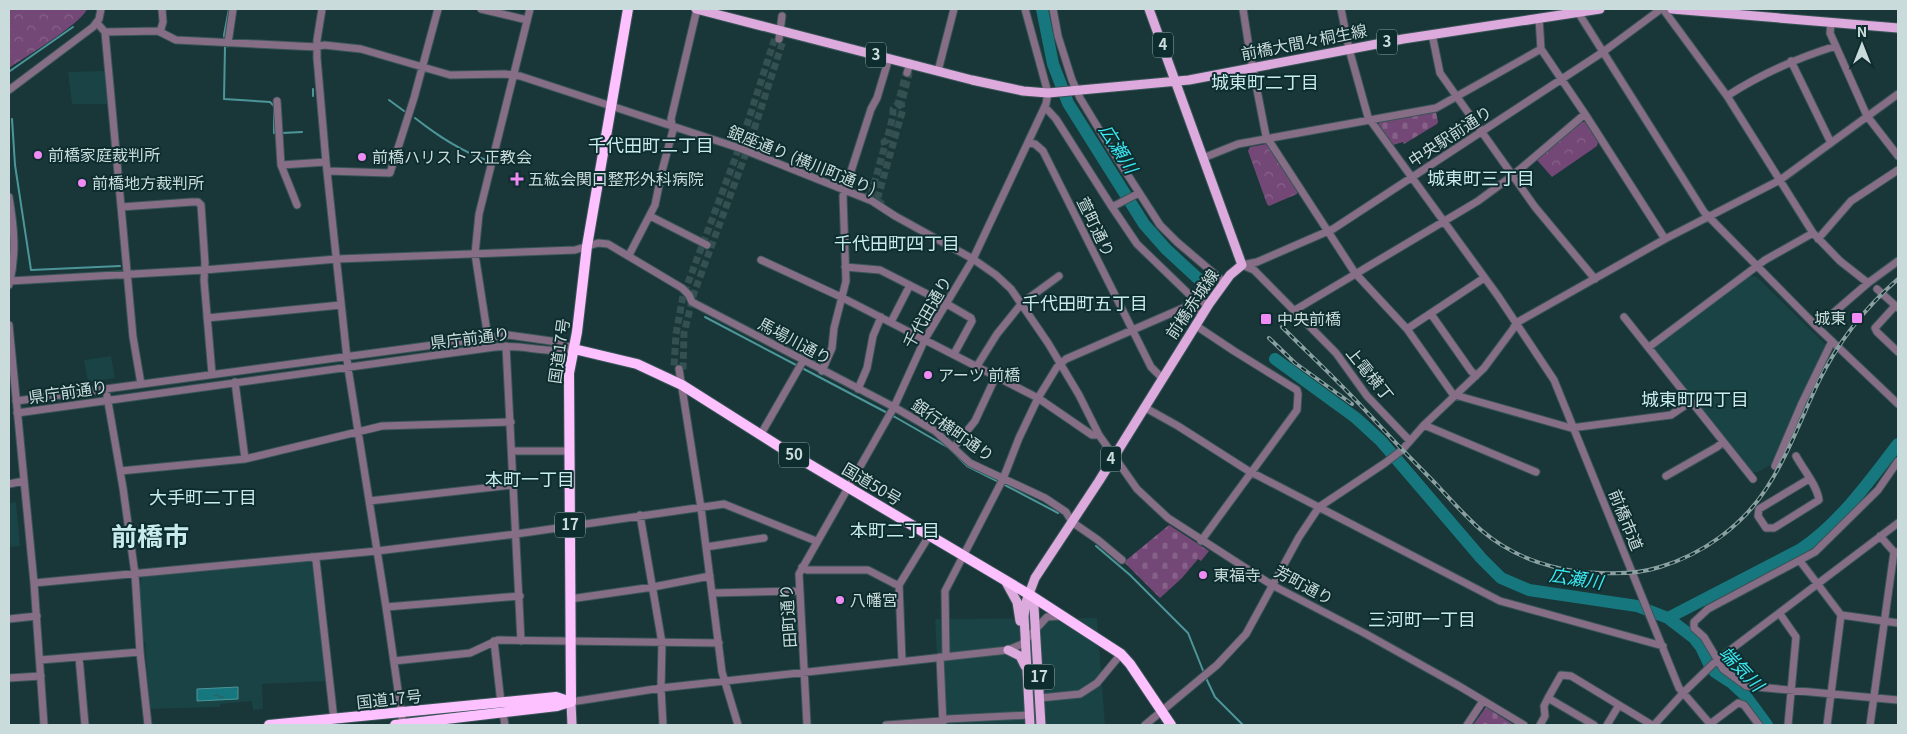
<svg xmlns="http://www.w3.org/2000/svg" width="1907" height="734" font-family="Georgia,'Noto Sans JP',serif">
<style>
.built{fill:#1a4345}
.cemetery{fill:url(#cemetery-stones)}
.park{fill:url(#park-crowns)}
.water{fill:url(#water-ripples);stroke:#4c969a}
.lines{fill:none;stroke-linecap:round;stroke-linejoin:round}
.stream{stroke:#4c969a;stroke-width:2}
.river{stroke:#16787e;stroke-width:12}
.minor-tunnel{stroke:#345051;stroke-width:7;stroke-dasharray:7 3.5;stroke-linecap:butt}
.minor-casing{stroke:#395556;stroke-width:9}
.major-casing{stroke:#395556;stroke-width:11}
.highway-casing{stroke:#395556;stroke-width:12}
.minor{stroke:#876e87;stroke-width:7}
.major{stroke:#dcaadd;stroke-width:9}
.highway{stroke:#fdc1ff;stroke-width:10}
.rail-casing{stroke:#8ba1a1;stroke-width:4}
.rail{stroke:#0e2d2f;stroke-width:2;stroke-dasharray:5.5;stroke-linecap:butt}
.poi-dot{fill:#f08bf5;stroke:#0e2d2f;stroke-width:2}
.labels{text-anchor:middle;stroke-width:4;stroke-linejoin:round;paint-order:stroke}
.shield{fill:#0e2d2f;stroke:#92a7a7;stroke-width:1}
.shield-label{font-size:15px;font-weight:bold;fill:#cadbdb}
.street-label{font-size:16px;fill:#cadbdb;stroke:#0e2d2f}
.poi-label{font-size:16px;fill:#cadbdb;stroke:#0e2d2f;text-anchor:start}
.neighbourhood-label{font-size:18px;fill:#c8ebed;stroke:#0e2d2f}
.water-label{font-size:18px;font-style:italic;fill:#3ae9f3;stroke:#0e2d2f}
.town-label{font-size:26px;font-weight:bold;fill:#c8ebed;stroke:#0e2d2f}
</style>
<defs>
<pattern id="cemetery-stones" width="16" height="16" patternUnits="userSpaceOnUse" patternTransform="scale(1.25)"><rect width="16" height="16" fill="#744876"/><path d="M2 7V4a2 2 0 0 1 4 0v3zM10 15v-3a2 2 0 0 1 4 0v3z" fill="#866289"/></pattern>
<pattern id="park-crowns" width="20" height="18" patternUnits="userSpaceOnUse" patternTransform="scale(1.25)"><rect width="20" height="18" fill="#744876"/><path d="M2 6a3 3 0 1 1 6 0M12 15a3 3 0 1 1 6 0" fill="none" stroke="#866289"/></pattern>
<pattern id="water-ripples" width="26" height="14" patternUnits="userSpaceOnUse" patternTransform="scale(1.25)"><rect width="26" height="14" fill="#16787e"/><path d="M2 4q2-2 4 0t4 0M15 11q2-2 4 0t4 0" fill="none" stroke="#286063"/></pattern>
</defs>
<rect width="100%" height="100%" fill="#193739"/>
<path class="built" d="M104,71L108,104H72L68,72Z
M1750,276L1757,277L1828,347L1770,465L1758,472H1752L1655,350V346Z
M111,356L115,378L88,382L84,360Z
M16,502L20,546L9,547V503Z
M310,559L313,562L326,665V681L262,684L263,709L253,710L252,701L220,704V707L150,709L145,642L142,641L139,588L142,577Z
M1097,618L1105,725H941L935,619Z"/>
<path class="cemetery" d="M1434,111L1436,112L1438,122L1437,124L1404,144L1403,142L1393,145L1378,125L1380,121Z
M1169,525L1209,551L1201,561L1198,559L1182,578L1160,598L1124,562Z
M1486,707L1514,725H1473Z"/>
<path class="park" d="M9,9H87C81,24 25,57 9,68Z
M1581,122H1585L1598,142L1597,146L1552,177L1537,160Z
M1266,144L1268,145L1298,191L1297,194L1269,206L1267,204L1248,151L1250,147Z"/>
<path class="water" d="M238,687V699L197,701V689Z"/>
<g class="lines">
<path class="stream" d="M225,41L224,35L229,9
M225,46L224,99L270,102L274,106V133H277
M10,71L73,27
M313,89V96
M389,100L404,111
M415,118C438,136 459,150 486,160
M12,119L15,165L31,270L120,266
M282,133L302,132
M532,178L537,181
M705,317L798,366
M802,368L895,417L949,448L967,466L999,482
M1003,484L1058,513
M1096,546L1130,575L1188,633L1204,673
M1206,678L1215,697L1243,725"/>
<path class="river" d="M1042,9L1053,64L1068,103L1144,224L1166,249L1205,285
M1275,359L1356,418L1381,441L1481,558L1501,578L1529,590L1637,606L1668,618L1801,549C1841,522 1869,481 1898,444
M1668,618L1694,638L1701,647L1710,666L1715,672L1732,683L1745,695L1767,725"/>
<path class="minor-tunnel" d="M775,38L783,41L749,145L694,293L684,333L683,372L674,366L676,334L683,296L741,143Z
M906,73L909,74L901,105L903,109L878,197L881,203L867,196L871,195L885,145L884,142L887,140L893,115V109L898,104Z"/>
<defs>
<path id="minor" d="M322,9L317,40V58L326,162L348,368L386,607L403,725
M481,9L527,20
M1053,9L1058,36L1072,80L1080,98L1111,149L1160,225L1177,242L1224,282
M1243,9L1250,54L1266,136L1355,273L1407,329L1452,393L1455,395L1571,428L1671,415L1690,402
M1341,9L1349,49L1368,117L1498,296L1554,380L1679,688L1711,725
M1576,9L1704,212L1817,327L1898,404
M1663,9L1727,96L1813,233L1840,261L1868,283
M97,23L105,32L158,31L176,40L317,47L324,45L361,49L450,75L505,74L520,76L742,149L872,201L895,216L973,259L996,275L1011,289L1048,343L1079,395L1099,435L1137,489L1168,518L1272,585L1366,634L1459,686L1524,725
M1831,23L1830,33L1867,116L1898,156
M105,32L133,337L141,384
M160,32L163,22L162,9
M1432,34L1440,73L1535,207L1595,279
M779,39L782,16
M228,43L233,9
M1541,49L1585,114L1665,239
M1791,61L1831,143
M938,71L954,9
M907,73L910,63
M9,90L93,27L99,19L101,9
M1727,96C1761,74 1797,58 1836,46
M277,101L281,165L297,205
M1045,107L1056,119L1112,207L1137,244L1195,300L1209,304
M1028,143L1035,144L1043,151L1151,367L1162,378
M1203,158L1238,144L1436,108L1541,49L1539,18
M281,165L326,162
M328,171L390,173L414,98L438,9
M9,197C14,227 17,254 9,285
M121,207L192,202H198L201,205L205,263L204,280L212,374
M1112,207L1139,193
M650,216L707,245
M1818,239L1851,201L1898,170
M629,255L655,205L662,171L673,130L671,119L697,9
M761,260L841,297L1038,398L1092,435H1099
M1242,265L1257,262L1333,229L1603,52L1661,9
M1242,265L1254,270L1336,353L1367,396L1410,441
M845,267L880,270L947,304L971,318L972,321L954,354
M10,281L204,270L337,259L575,250L598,243L608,244L682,288L689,295L692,302L894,407L935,431L970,463L1045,498L1066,512L1072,522L1098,540L1122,560
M1877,289L1898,308
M1196,293L1207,277
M1190,305L1202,314
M1895,306L1875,328L1877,332L1898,352
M1295,310L1478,201L1512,176L1585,114
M1431,314L1471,371L1476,376
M1624,317L1753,479
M207,318L341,305
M891,322L910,285
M9,325L34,583L44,725
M1195,325L1234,351L1297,390L1298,394L1297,410L1201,541
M1817,327L1868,283L1898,261
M1407,329L1484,278
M488,338L475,254L479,214L530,9
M506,346L521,641
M1649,347L1765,260L1813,233
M977,366L997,334L1022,303L1059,276
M679,369L701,508L722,672L738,725
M822,371L832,348L834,328L846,281L843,196L871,109L877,98L889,58
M235,382L245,459
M858,389L867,368L873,336L881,317
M107,396L123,488L135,574L140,652L148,725
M16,401L508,335L558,342L574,349
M1144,407L1178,426L1247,470L1500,601L1663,646
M17,413L495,347C523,344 546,354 574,349
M1424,425L1536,472
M761,434L803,361
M954,447L975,421L996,376
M512,451H569
M1796,456C1803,469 1817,485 1819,500L1774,528H1766L1758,516L1759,509L1809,479
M1898,461L1878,490L1815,552L1708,609L1694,622V628L1704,637L1723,669L1746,686L1898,700
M1775,466L1802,403L1832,341
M120,471L245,459L382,426L511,422
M1666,476L1717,447L1723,442
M9,484L24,481
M369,501L513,485
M640,515L662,643L661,688L663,725
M1880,536L1894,552
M706,547L764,538
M312,557L316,560L334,720
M1800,561L1841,615L1898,623
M802,567L807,570H868L895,584L899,585
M34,583L377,551L516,534L724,504L816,541
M713,593L799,591
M570,599L653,587L710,576
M386,607L520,596
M1780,614L1796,637L1788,725
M9,619L37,616
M494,641L501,703
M79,657L85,725
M940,657L943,725
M946,657L945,591L1003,479L1019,438L1038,398L1057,367L1066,359L1190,305
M40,660L140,652
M394,661L470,653L498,640L719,643
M902,661L899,585L929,536
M9,678L41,676
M1040,698L1080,694L1097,683L1121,654
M571,702L661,688L1008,650L1022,644L1047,617L1061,616
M503,713L505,725
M1710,724L1738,703L1744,705L1759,725
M807,725L799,574L894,407L925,339L973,259L1046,104L1048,93L1025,9
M886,725L942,721L947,719L1029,715
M1145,725L1217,665L1246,634L1299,537L1319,507L1385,463L1402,450L1424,425L1484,368L1513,329L1516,323L1665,239L1780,180L1898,94
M1467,725L1483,701
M1540,725L1545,716L1544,706L1548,698
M1594,725L1548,698L1561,675L1571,676L1652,725
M1607,725L1619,705
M1654,725L1684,692L1717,660L1898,523
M1827,725L1841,615
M1870,725L1894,552H1898"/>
<path id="major" d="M696,9L972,80L1023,91L1048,93L1189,80L1403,39L1600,9
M1672,9L1898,28
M1006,582L1017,602L1020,621
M1030,595L1034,607L1041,725
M1008,650L1020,656L1025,666
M571,702L572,725
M1030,725L1024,616L1026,602L1035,578L1099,481L1209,304L1230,275L1242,265L1149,9"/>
<path id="highway" d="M574,349L637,364L682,385L780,447L1030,595L1121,654L1130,664L1171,725
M571,702L569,373L577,332L587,246L628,9
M269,725L556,697L571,702
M395,725L557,706L570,702"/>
</defs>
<use href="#minor" class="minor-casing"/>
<use href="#major" class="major-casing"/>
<use href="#highway" class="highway-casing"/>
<use href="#minor" class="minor"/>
<use href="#major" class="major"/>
<use href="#highway" class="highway"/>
<defs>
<path id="rail" d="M1282,327C1309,354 1338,381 1364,409C1388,435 1412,460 1436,484C1451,500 1465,516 1481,530C1515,559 1558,572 1601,573C1621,574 1641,573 1660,567C1703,554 1742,526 1766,489C1788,456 1802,416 1819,381C1838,342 1866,307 1898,279
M1269,338L1295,363L1352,404"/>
</defs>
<use href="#rail" class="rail-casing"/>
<use href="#rail" class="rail"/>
</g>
<g class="poi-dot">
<circle cx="38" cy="155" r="5"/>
<circle cx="362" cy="157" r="5"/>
<path d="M514.5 171.5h5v5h5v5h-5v5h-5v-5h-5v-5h5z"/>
<circle cx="82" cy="183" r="5"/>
<rect x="1851" y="312" width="12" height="12" rx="2.5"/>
<rect x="1260" y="313" width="12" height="12" rx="2.5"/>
<circle cx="928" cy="375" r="5"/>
<circle cx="1203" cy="575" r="5"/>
<circle cx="840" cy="600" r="5"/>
</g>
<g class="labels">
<g class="shield">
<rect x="1377" y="29.5" width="20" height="25" rx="4"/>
<rect x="1153" y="32.5" width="20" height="25" rx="4"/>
<rect x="866" y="42.5" width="20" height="25" rx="4"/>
<rect x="779" y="442.5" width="30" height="25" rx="4"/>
<rect x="1101" y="446.5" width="20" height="25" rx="4"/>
<rect x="555" y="512.5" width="30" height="25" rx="4"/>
<rect x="1024" y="664.5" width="30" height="25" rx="4"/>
</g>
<g class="shield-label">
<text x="1387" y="47">3</text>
<text x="1163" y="50">4</text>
<text x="876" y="60">3</text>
<text x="794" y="460">50</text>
<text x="1111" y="464">4</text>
<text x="570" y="530">17</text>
<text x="1039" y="682">17</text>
</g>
<g class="street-label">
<text transform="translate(1304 42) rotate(-11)" y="6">前橋大間々桐生線</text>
<text transform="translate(1450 136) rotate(-33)" y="6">中央駅前通り</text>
<text transform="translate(802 160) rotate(22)" y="6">銀座通り (横川町通り)</text>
<text transform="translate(1096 227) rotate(64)" y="6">萱町通り</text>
<text transform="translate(1192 304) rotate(-56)" y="6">前橋赤城線</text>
<text transform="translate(927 312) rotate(-60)" y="6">千代田通り</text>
<text transform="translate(470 338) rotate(-7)" y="6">県庁前通り</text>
<text transform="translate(795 341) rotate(28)" y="6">馬場川通り</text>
<text transform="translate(559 351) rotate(-82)" y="6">国道17号</text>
<text transform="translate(1370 374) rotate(51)" y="6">上電横丁</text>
<text transform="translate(68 392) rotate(-8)" y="6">県庁前通り</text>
<text transform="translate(953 430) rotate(35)" y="6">銀行横町通り</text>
<text transform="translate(872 484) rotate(31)" y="6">国道50号</text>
<text transform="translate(1626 520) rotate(68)" y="6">前橋市道</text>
<text transform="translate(1304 585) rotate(28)" y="6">芳町通り</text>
<text transform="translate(788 616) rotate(-94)" y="6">田町通り</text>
<text transform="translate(389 699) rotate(-6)" y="6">国道17号</text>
</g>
<g class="poi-label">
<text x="48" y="161">前橋家庭裁判所</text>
<text x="372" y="163">前橋ハリストス正教会</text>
<text x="528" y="185">五紘会関口整形外科病院</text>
<text x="92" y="189">前橋地方裁判所</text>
<text x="1846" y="324" text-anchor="end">城東</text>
<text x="1277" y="325">中央前橋</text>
<text x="938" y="381">アーツ 前橋</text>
<text x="1213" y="581">東福寺</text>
<text x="850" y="606">八幡宮</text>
</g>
<g class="neighbourhood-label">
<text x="1265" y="89">城東町二丁目</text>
<text x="651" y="152">千代田町二丁目</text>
<text x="1481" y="185">城東町三丁目</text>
<text x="897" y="250">千代田町四丁目</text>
<text x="1085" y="310">千代田町五丁目</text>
<text x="1695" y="406">城東町四丁目</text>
<text x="530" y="486">本町一丁目</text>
<text x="203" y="504">大手町二丁目</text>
<text x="895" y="537">本町二丁目</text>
<text x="1422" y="626">三河町一丁目</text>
</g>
<g class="water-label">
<text transform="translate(1118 149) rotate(58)" y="6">広瀬川</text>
<text transform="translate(1576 579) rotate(9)" y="6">広瀬川</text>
<text transform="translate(1741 669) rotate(46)" y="6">端気川</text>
</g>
<g class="town-label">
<text x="150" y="546">前橋市</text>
</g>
</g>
<rect width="1907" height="734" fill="none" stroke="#cadbdb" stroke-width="20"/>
<g transform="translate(1862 45)" stroke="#0e2d2f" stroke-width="4" paint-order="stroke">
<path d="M0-4L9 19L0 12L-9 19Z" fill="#cadbdb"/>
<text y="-8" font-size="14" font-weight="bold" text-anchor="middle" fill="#cadbdb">N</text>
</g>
</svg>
